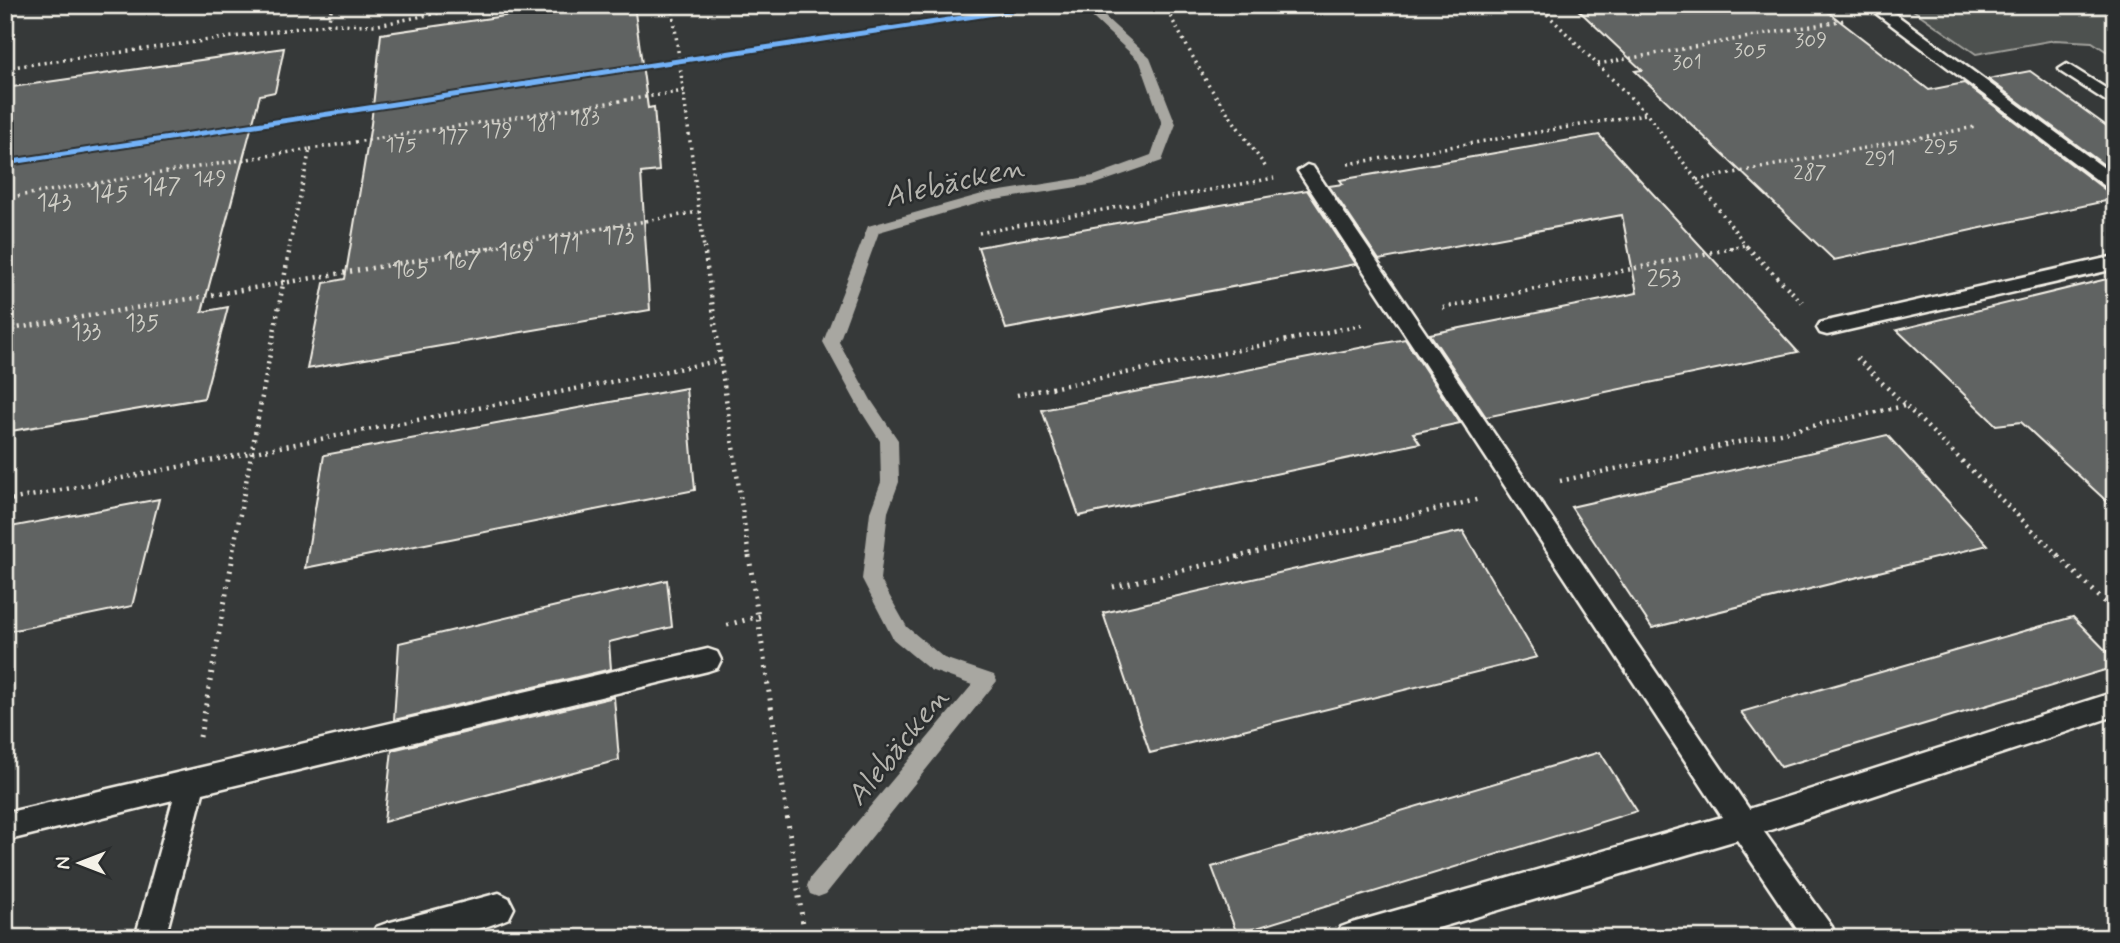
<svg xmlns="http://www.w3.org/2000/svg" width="2120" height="943" font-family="Mynerve,sans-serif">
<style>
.green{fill:#4e514f;stroke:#a1a19c;stroke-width:2}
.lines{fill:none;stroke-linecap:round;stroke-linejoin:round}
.stream{fill:#a8a7a1;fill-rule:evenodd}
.building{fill:#616362;stroke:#f4f1e8;stroke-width:2}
.lane-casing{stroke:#f4f1e8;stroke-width:5}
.path-far2{stroke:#f4f1e8;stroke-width:3.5;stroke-dasharray:2 4.5;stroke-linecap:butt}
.path-far1{stroke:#f4f1e8;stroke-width:4.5;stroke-dasharray:2 5;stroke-linecap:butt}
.path{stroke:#f4f1e8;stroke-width:5;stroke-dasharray:2 6;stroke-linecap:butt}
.lane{fill:#2a2d2e;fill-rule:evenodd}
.cycleway-casing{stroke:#2a2d2e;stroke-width:9}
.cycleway{stroke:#73b2f8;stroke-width:5}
.labels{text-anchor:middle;stroke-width:5;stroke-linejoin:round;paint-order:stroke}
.far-number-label{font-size:21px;fill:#cfcec6}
.number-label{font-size:24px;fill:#cfcec6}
.water-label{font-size:30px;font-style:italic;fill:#b4b3ad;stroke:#2a2d2e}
</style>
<rect width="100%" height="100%" fill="#363939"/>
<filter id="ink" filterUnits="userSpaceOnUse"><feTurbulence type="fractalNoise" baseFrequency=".0143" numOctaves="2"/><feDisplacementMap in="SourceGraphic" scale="14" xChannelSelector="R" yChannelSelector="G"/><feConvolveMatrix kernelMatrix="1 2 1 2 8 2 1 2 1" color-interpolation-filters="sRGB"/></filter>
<g filter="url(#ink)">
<path class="green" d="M1906,5H2115V57L2092,42L2055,40L1976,54Z"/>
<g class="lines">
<path class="stream" d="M1079,5H1092L1150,58L1176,124L1162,161L1096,184L983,202L879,232L839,342L871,400L898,440L899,482L888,512L880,579L907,627L944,658L994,675L997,681L826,894L818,897L810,894L807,886L810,878L972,685L930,670L893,639L862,579L870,512L881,482L880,441L859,408L823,342L868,226L982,194L1094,176L1151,155L1162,124L1140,62Z"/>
</g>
<path class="building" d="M579,5H634L648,108L654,107L659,171L641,173L650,310L307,369L324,283L345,279L371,124L381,34Z
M1573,5H1819L1929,90L1964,83L2107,191L2115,193V199L1834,260L1635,71L1642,70Z
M284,48L275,92L260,95L202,312L228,307L204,398L5,432V88Z
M2030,71L2115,132V173L1988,79Z
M1599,135L1798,352L1486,417L1430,334L1637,293L1622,215L1379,260L1329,186L1343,184L1340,180Z
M1307,190L1356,264L1006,329L978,247Z
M2115,277V509L2021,422L1996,425L1897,330Z
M1405,339L1460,423L1413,433L1420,443L1079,516L1042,410Z
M686,388L695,490L305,568L324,455Z
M1887,435L1988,545L1652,628L1571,507Z
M159,499L132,606L5,632V528Z
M1463,531L1537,657L1150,753L1103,613Z
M667,580L672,627L609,642L611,669L394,720L399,643Z
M2073,617L2115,660V667L1781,767L1741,712Z
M614,697L619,760L384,822L392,750Z
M1600,752L1637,811L1237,934L1212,867Z"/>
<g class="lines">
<defs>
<path id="lane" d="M1865,5H1883L2115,176V191L2109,189Z
M2067,64L2115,94V107L2061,72L2059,69Z
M1307,165L1313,167L1749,809L2115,692V716L1764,832L1832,927L1836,938H1803L1737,840L1404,938H1337L1341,927L1352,923L1722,817L1298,171Z
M2115,256V269L1827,335L1820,333L1817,328L1820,323L1827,321Z
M708,649L717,652L721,660L717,668L708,671L203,793L165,938H135L173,800L5,841V813Z
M499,893L509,898L514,908L509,918C461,939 423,938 372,938L376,927L387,923Z"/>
</defs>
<use href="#lane" class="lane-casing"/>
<path class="path-far2" d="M672,5L704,248
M997,5L998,11
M1164,5L1209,86L1267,169
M1538,5L1647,114L1748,248
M328,24L332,5
M1598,64L1845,20
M5,68L328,24L378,25L478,5
M310,149L684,91
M1348,164L1646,114
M1697,180L1975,127
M5,198L310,149L289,248
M979,233L1274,178
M486,248L699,212
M1729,248L1745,245"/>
<path class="path-far1" d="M704,247L749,557
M1747,247L1802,302
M1443,308L1738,247
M5,330L496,247
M1857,358L2060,557
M1017,395L1362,325
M1560,481L1904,406
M5,501L723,360
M232,557L290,247
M1236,557L1480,499"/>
<path class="path" d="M749,556L805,938
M2058,556L2115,612
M1113,587L1243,556
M727,625L760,616
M200,737L233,556"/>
<use href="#lane" class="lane"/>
<defs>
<path id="cycleway" d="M5,163L1047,5"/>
</defs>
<use href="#cycleway" class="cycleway-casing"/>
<use href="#cycleway" class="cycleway"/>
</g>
</g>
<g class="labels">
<g class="far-number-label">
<text x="1811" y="47">309</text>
<text x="1750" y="57">305</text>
<text x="1687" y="69">301</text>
<text x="585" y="124">183</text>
<text x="542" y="130">181</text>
<text x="497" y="137">179</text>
<text x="453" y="143">177</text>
<text x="401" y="151">175</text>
<text x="1941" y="153">295</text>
<text x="1880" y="165">291</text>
<text x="1810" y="179">287</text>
<text x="210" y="185">149</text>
</g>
<g class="number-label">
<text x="162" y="194">147</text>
<text x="109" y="201">145</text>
<text x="54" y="210">143</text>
<text x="618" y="243">173</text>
<text x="564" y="252">171</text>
<text x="516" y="259">169</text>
<text x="462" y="268">167</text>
<text x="410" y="277">165</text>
<text x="1664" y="286">253</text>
<text x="142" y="330">135</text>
<text x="86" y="339">133</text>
</g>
<g class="water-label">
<text transform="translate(954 181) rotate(-13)" y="10">Alebäcken</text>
<text transform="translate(897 746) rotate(-51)" y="10">Alebäcken</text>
</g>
</g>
<rect width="2120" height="943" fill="none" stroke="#2a2d2e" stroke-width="28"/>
<rect x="14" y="14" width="2092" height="915" fill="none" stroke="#f4f1e8" stroke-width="2.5" filter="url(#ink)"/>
<g transform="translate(80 863) rotate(270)" stroke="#2a2d2e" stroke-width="5" paint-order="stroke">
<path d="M0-5L12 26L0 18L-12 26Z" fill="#f4f1e8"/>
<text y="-10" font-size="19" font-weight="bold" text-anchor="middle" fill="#f4f1e8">N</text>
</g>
</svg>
